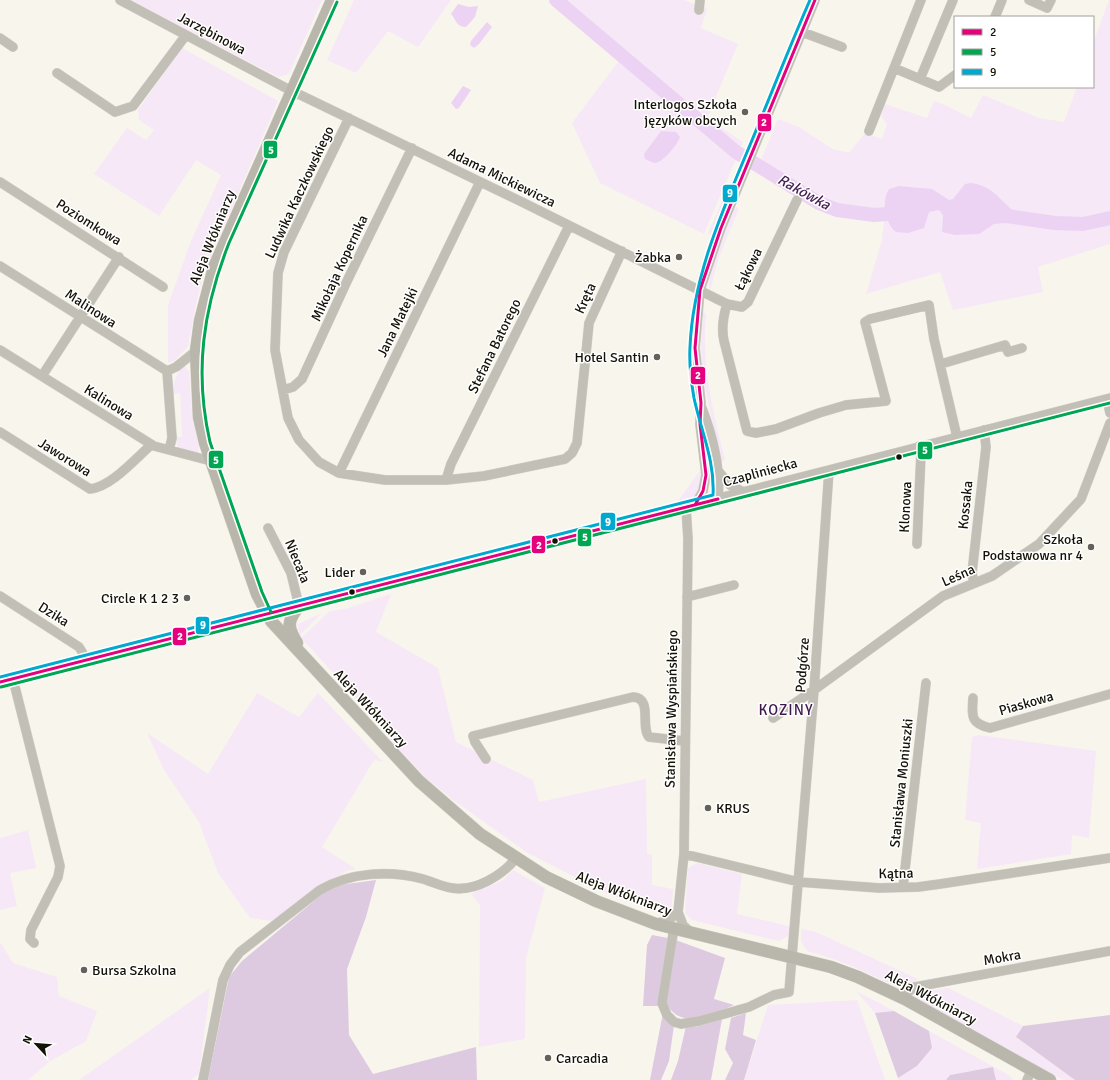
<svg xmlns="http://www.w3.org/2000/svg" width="1110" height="1080" font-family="Signika,sans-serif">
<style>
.green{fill:#f6e8f6}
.forest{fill:#decae0}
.water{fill:#ecd3f3}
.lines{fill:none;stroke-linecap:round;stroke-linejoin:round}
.river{stroke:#ecd3f3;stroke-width:14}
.minor-casing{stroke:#d3d0c9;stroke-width:10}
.major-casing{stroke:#d3d0c9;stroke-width:13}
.minor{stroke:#c2bfb6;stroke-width:9}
.major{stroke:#b9b6ac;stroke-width:12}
.bus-1-casing{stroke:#fff;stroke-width:6}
.bus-2-casing{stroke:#fff;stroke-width:6}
.bus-3-casing{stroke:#fff;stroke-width:6}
.bus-1{stroke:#e5007d;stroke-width:3}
.bus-2{stroke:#00a651;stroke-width:3}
.bus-3{stroke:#00a9ce;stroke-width:3}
.poi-dot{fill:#646158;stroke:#fff;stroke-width:1.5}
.bus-dot{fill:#141107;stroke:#fff;stroke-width:1.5}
.labels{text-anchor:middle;stroke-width:3;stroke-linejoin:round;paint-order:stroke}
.street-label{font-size:14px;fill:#141107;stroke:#fff}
.poi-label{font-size:14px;fill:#141107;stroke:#fff;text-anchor:end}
.water-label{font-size:15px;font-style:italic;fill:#461d55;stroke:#fff}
.neighbourhood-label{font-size:15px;letter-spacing:1px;fill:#3d164b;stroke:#fff}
.line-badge{stroke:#fff;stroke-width:1.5}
.badge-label{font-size:11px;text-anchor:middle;font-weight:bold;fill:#fff}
</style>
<rect width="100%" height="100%" fill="#f8f5ed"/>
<path class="green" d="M131,0H322L289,74L278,77Z
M354,0H451L418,47L388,31L356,73L327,60Z
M552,0H684L707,9L701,28L738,44L707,118L743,142L704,234L600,183L572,123L621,58Z
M1109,0H1110V244L1038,267L1043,292L953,310L940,272L866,294L882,240L884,221L830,214L756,172L778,119L799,127L833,149L849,153L865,133L882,139L887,124L881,116L885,104L927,118L934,101L943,104L971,118L983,95L1039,118L1064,122L1077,87H1093V43Z
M182,48L278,101L203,275L196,304L188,346L175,360L168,363V305L191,241L221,175L196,160L159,216L94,174L127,128L146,140L154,130L139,120L138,110Z
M739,164L741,165L713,232L707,235Z
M737,207L739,209L718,260L710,291C703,277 728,224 735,208Z
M703,312L706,314C701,364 713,412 725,460L721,463L702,373L701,341Z
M184,366L189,371L192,416L199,448L198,453L181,449L177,446L176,437H182L180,393L173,394C173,382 175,375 184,366Z
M699,472H701C703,492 697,498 678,503V501Z
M391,594L376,632L438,668L456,742L533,780L539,802L646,779L647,854L652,855V885L673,889L672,905L667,914H661L604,892L526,852L452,799L426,778L395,745L371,714L301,638L330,611L345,609Z
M322,613L299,636L298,624Z
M257,693L299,717L318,693L383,762L374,760L322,847L356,869L346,871L271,921L250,918L218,873L199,822L164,770L147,733L208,774Z
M979,735L1096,751L1089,838L1072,835L1071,854L977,869L981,823L965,820L972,737Z
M28,830L36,868L10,873L17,906L0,910V838Z
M697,863L742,874L737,914L793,927L788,936L779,941L692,920L685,913L688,868Z
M513,870L545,888L526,958L525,1039L479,1047L480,905L471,894L503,880Z
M801,929L816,932L918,979L905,991C873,975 842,960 807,951L801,941Z
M0,942L13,963L57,977L59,996L97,1011L86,1041L49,1062L28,1080H0Z
M210,988L199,1074L191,1080H79Z
M948,988L1023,1026L1016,1037L1075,1080H1064L1056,1076L907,995L923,989L936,990Z
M856,991L894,1011L875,1013Z
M857,1000L885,1080H744L768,1005Z
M929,1031L1010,1076L1013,1080H996L993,1067L950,1075L946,1080H899L898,1078L917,1066L932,1048Z"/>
<path class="forest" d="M376,880L366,917L347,969L349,1035L373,1074L476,1047L477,1080H208L229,977L242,961L332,886Z
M652,935L673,939L725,958L714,999L734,1005C713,1014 683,1030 668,1006H643L647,945Z
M894,1011L929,1031L932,1048L917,1066L898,1078L875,1013Z
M663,1013L674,1025L669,1061L661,1080H650Z
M746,1013L743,1035L756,1040L744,1080H725L733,1063L725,1049L731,1018Z
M1110,1015V1080H1075L1016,1037L1023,1026Z
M716,1019H722L711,1080H671L678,1061L686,1026L696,1027Z
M993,1067L996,1080H946L950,1075Z"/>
<path class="water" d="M458,4L469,7L478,6L475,17L466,27C456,27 456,19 451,14Z
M487,22L492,27L479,44L474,48L470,45L471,41Z
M463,86L471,90L459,108L456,109L451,103Z
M661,131L676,132L680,137C678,144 662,164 654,163C651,162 648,160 645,159L644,154Z
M971,183C990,186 995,194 1008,206C1012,210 1016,212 1018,218L1016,222L994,224L979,234L955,235L942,232L943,215L939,210L929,212L924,228L908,233L896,232C885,224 881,201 889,189L899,186L932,189L949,200L953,199L965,184Z"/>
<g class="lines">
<path class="river" d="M556,0L736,152L819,203L837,210L874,215L887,214L905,210
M1000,215L1055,223L1083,224L1110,218"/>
<defs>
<path id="minor" d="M120,0L286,88L522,202L727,304L742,307L748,302L797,200
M1029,0L1047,8L1051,0
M699,10L700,0
M995,17L1002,0
M802,32L842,47
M0,38L13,47
M894,68L939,87L955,75
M57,73L115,112L133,106L186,35
M920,79L953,0
M349,118L284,252L278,273L275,350L288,418L299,440L319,462L339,473L385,480H446L484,476L565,459L572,453L577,443L589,323L622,251
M869,131L921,0
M0,182L163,287
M0,266L167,371
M727,304C723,317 721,328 724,341L747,431L756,433L776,429L819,413L846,405L886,401L865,322L870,319L929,305L934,339L957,437
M0,350L154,446L211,461
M941,364L1005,345L1008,352L1022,348
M42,376L119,257
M283,390L293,387L302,379L348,279L412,148
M1107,399L1110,413
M702,408C713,437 721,468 718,499
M0,432L90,489C111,487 135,459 151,445
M169,450L172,438L167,371L176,367L196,351
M719,472L730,485L743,492
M339,473L480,182
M446,480L451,464L569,226
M695,505L703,491L706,475L700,424L701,403L695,348L700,290L721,228L815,0
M686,507L688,539L684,854L678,912L683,925L691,933
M268,528L291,573L299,606
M917,544L921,453L919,446
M974,583L972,573L986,447L984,430
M0,596L79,647L87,660
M687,597L734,585
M267,614L1110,398
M13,679L60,866L58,877L31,930L30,939L34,943
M973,698C972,716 970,723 990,728L1110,694
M773,718L814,690L943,596L992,576L1039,544L1081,499L1110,423
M486,759L475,742L473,736L633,697C653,698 640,726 649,737L684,741
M684,854L799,882L879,888L918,887L940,884L1110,858
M903,887L926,683
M657,923L668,921L678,912
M674,928L662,1003L667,1015L674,1022L681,1024L699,1021L749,1007L774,995L789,992L814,690L829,470
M905,999L909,991L915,987L1110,951
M203,1080L223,980L230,965L240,952L320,890C351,872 389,870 423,879C433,882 443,887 452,888C475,892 503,875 516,858
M1027,1080L1032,1069"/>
<path id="major" d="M332,0L214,267L200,321L196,351L199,417L205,443L257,594L271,621L419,781L480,834L546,877L596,901L656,924L831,967L858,977L905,999L1050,1080
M297,643C287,627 287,621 299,606
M0,682L267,614"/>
</defs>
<use href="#minor" class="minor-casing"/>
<use href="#major" class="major-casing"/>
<use href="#minor" class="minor"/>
<use href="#major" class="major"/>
<defs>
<path id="bus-1" d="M695,505L703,491L706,475L700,424L701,403L695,348L700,290L721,228L815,0
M0,682L718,499"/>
<path id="bus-2" d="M271,612L262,592L210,442C194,372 203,309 229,243L337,2
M1,687L1110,403"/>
<path id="bus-3" d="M0,677L713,495C715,461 701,431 694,398C691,381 689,364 690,347C693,275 723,210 750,145C770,97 789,48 810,0"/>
</defs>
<use href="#bus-1" class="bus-1-casing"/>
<use href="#bus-2" class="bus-2-casing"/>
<use href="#bus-3" class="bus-3-casing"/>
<use href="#bus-1" class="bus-1"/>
<use href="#bus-2" class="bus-2"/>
<use href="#bus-3" class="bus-3"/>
</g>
<g class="poi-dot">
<circle cx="745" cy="112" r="4"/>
<circle cx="679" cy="257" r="4"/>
<circle cx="657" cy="357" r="4"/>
<circle cx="1091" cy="547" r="4"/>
<circle cx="363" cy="572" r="4"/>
<circle cx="187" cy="598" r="4"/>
<circle cx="708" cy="808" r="4"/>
<circle cx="84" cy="970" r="4"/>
<circle cx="548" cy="1058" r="4"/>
</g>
<g class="bus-dot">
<circle cx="899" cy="457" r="3.5"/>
<circle cx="555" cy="541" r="3.5"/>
<circle cx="352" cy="592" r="3.5"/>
</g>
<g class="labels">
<g class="street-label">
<text transform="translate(212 33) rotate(28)" y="5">Jarzębinowa</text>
<text transform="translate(502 177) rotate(26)" y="5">Adama Mickiewicza</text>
<text transform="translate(299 192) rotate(-65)" y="5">Ludwika Kaczkowskiego</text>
<text transform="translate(89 222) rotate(32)" y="5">Poziomkowa</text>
<text transform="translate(212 237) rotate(-68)" y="5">Aleja Włókniarzy</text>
<text transform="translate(339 268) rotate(-65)" y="5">Mikołaja Kopernika</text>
<text transform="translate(748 269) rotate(-64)" y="5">Łąkowa</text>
<text transform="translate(585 298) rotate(-65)" y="5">Kręta</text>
<text transform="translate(91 308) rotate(33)" y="5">Malinowa</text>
<text transform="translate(397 322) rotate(-64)" y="5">Jana Matejki</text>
<text transform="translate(494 346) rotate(-64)" y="5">Stefana Batorego</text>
<text transform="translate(109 402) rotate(32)" y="5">Kalinowa</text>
<text transform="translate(65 457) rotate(32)" y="5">Jaworowa</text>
<text transform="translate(760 472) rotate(-15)" y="5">Czapliniecka</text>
<text transform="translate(965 505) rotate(-84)" y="5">Kossaka</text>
<text transform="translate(905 507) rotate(-87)" y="5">Klonowa</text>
<text transform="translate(298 561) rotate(68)" y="5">Niecała</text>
<text transform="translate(958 575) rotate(-24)" y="5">Leśna</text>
<text transform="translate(54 614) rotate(32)" y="5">Dzika</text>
<text transform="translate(802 665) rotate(-86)" y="5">Podgórze</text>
<text transform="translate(1026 703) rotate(-16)" y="5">Piaskowa</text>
<text transform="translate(371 708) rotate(47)" y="5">Aleja Włókniarzy</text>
<text transform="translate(671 709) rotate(-89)" y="5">Stanisława Wyspiańskiego</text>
<text transform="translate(901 783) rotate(-84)" y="5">Stanisława Moniuszki</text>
<text transform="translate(896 873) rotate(-1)" y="5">Kątna</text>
<text transform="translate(624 893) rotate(21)" y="5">Aleja Włókniarzy</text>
<text transform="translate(1002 957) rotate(-10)" y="5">Mokra</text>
<text transform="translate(931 997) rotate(28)" y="5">Aleja Włókniarzy</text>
</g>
<g class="poi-label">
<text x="737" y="109">Interlogos Szkoła<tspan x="737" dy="16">języków obcych</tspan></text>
<text x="671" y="262">Żabka</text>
<text x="649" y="362">Hotel Santin</text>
<text x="1083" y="544">Szkoła<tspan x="1083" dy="16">Podstawowa nr 4</tspan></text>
<text x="355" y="577">Lider</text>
<text x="179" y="603">Circle K 1 2 3</text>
<text x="716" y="813" text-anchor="start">KRUS</text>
<text x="92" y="975" text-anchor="start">Bursa Szkolna</text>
<text x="556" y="1063" text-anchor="start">Carcadia</text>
</g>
<g class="water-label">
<text transform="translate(804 192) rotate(29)" y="5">Rakówka</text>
</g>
<g class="neighbourhood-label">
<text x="786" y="715">KOZINY</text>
</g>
</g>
<g class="line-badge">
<rect x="757" y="113" width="15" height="19" rx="4" fill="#e5007d"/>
<rect x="263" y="140" width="15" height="19" rx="4" fill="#00a651"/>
<rect x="722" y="184" width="16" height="19" rx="4" fill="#00a9ce"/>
<rect x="690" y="366" width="16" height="19" rx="4" fill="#e5007d"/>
<rect x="917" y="441" width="16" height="19" rx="4" fill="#00a651"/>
<rect x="208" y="450" width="16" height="19" rx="4" fill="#00a651"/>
<rect x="600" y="512" width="16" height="19" rx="4" fill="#00a9ce"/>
<rect x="577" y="528" width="15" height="19" rx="4" fill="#00a651"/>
<rect x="531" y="535" width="15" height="19" rx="4" fill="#e5007d"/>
<rect x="195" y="616" width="15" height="19" rx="4" fill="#00a9ce"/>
<rect x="172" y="627" width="15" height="19" rx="4" fill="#e5007d"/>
</g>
<g class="badge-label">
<text x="764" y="126">2</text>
<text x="271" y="154">5</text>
<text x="730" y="197">9</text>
<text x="698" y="379">2</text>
<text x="925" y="454">5</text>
<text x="216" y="464">5</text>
<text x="608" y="526">9</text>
<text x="585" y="541">5</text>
<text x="539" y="549">2</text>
<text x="203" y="629">9</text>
<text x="180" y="640">2</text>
</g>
<rect x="954" y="16" width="140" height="72" fill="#ffffff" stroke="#a1a09c"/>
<rect x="962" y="29" width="20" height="6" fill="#e5007d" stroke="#a1a09c"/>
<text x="990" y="36" font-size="12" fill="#141107">2</text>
<rect x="962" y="49" width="20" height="6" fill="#00a651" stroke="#a1a09c"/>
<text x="990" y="56" font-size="12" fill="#141107">5</text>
<rect x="962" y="69" width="20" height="6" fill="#00a9ce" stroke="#a1a09c"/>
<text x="990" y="76" font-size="12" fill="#141107">9</text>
<g transform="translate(36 1044) rotate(296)" stroke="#ffffff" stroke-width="3" paint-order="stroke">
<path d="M0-3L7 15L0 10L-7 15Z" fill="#141107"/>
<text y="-6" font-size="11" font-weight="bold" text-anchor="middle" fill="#141107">N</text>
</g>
</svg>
